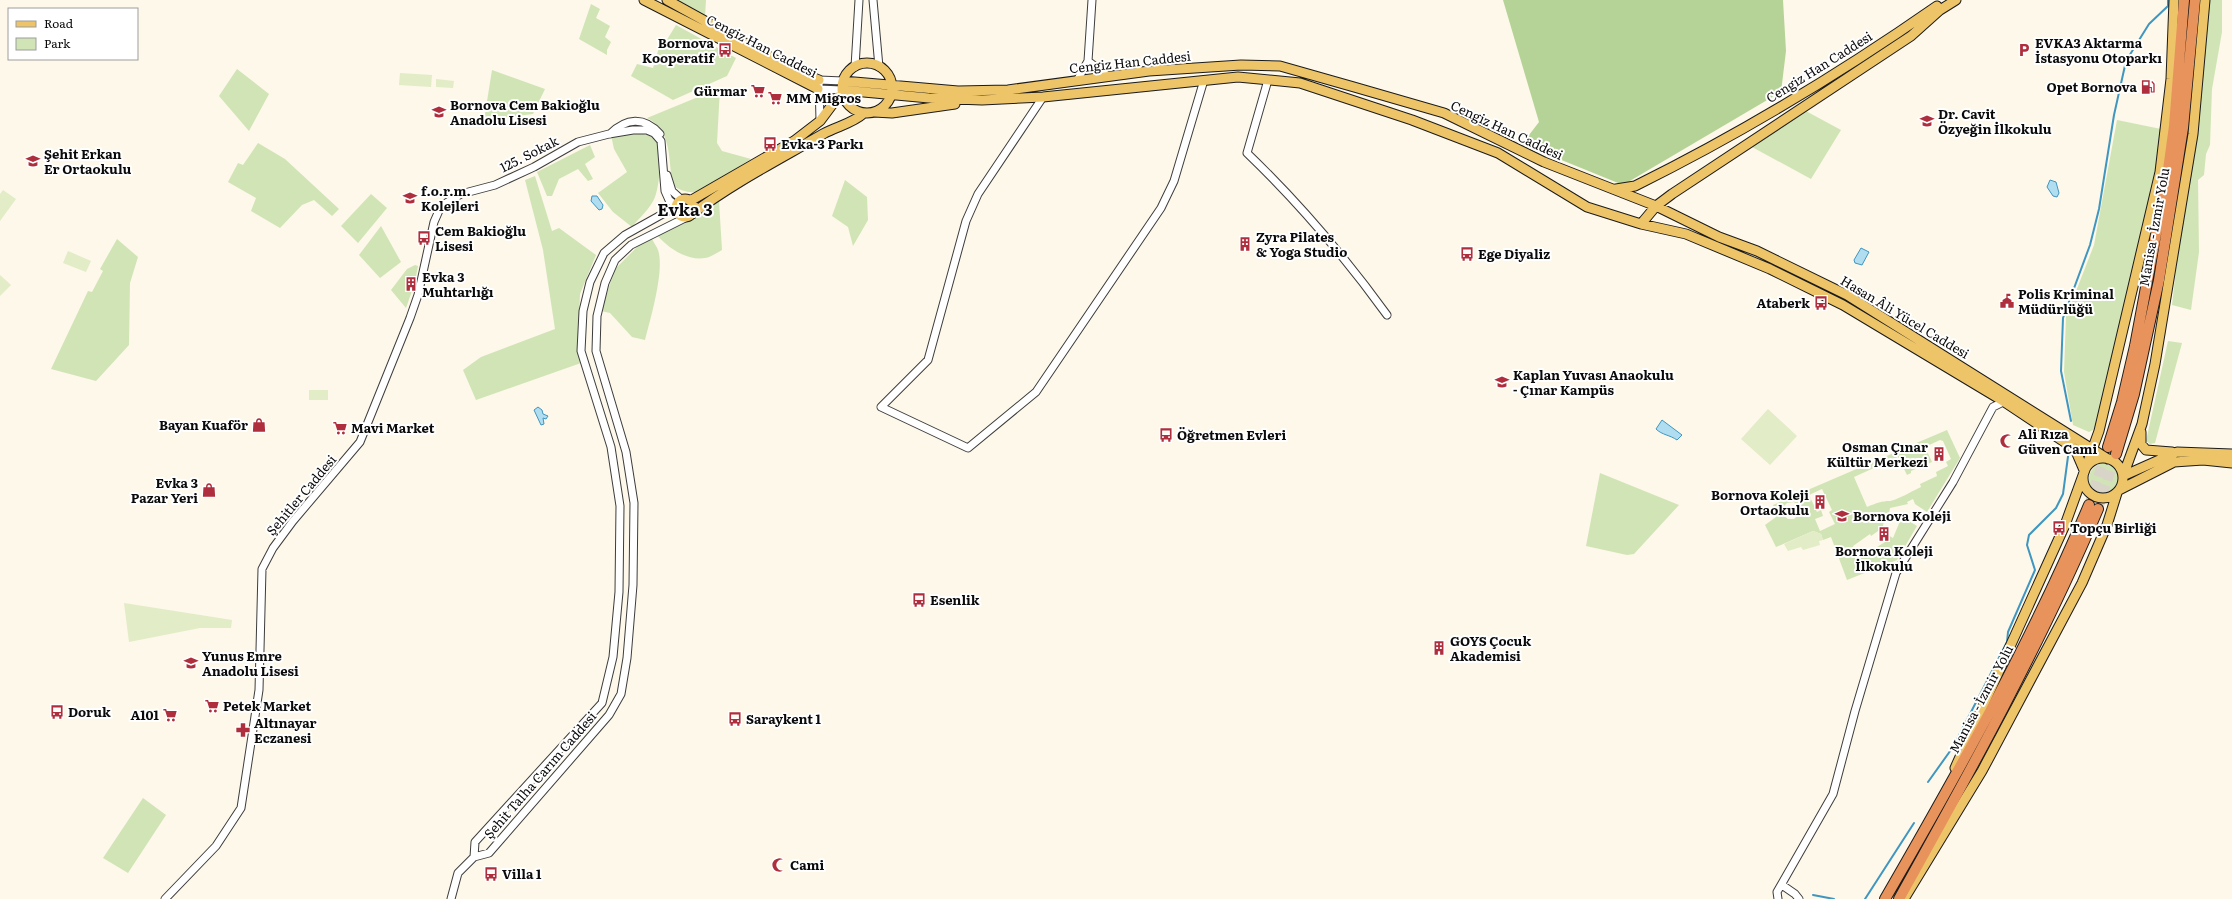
<svg xmlns="http://www.w3.org/2000/svg" width="2232" height="899" font-family="Literata,serif">
<style>
.green{fill:#d1e4b6;fill-rule:evenodd}
.forest{fill:#b6d397}
.pitch{fill:#e2ecc7}
.water{fill:#b1ddf0;stroke:#3f96c1}
.lines{fill:none;stroke-linecap:round;stroke-linejoin:round}
.stream{stroke:#3f96c1;stroke-width:2}
.highway-tunnel{stroke:#d9d4c8;stroke-width:10;stroke-dasharray:10 5;stroke-linecap:butt}
.minor-casing{stroke:#3d3d3d;stroke-width:9}
.major-casing{stroke:#1b1b1b;stroke-width:11}
.highway-casing{stroke:#1b1b1b;stroke-width:12}
.minor{stroke:#fff;stroke-width:7}
.major{stroke:#edc468;stroke-width:9}
.highway{stroke:#e8935b;stroke-width:10}
.labels{text-anchor:middle;stroke-width:4;stroke-linejoin:round;paint-order:stroke}
.poi-label{font-size:13px;font-weight:bold;fill:#0a0a0a;stroke:#fff;text-anchor:start}
.street-label{font-size:13px;fill:#0a0a0a;stroke:#fff}
.district-label{font-size:17px;font-weight:bold;fill:#0a0a0a;stroke:#fff}
</style>
<rect width="100%" height="100%" fill="#fdf8e9"/>
<path class="green" d="M675,0H706L705,17Z
M2206,0H2222V32L2212,89L2210,145L2206,154L2204,175L2198,180L2199,252L2191,310L2172,305Z
M591,4L600,9L596,18L610,26L605,37L611,42L607,50V55L579,39Z
M676,25L736,58L727,76L673,100L631,76L637,64L653,68L660,44L665,43Z
M237,69L269,94L249,131L219,96Z
M492,70L545,89L533,114L484,120Z
M720,88L717,143L722,151L751,159L700,191C690,194 682,191 673,186C668,162 673,130 647,118Z
M1804,110L1841,130L1811,179L1752,147Z
M2117,120L2161,129L2157,169L2095,429L2089,432L2073,425L2064,372L2066,317L2094,245Z
M627,132C637,134 648,132 656,140C664,147 659,187 655,197C651,208 639,218 632,227L613,212L598,193L627,172L614,149L611,135Z
M258,143L285,159L339,209L332,216L314,200L302,205L280,228L251,211L256,198L228,182L238,163L243,165Z
M590,145L595,157L585,164L593,179L588,181L578,169L559,179L552,196H547L537,172Z
M535,176L552,231L559,228L596,255L580,294L579,317L581,363L476,400L463,370L481,357L555,329L543,250L525,180Z
M845,180L867,197L868,220L853,246L848,227L832,216Z
M371,194L387,208L358,243L341,226Z
M719,201L722,250C717,253 711,257 705,258C687,261 668,248 657,235L691,220Z
M381,226L401,262L380,278L359,255Z
M117,239L138,257L130,283L129,345L96,381L51,369L88,291L92,292L103,271L100,269Z
M652,239C654,243 657,247 658,250C665,270 650,320 645,340L632,337L610,313L601,311L615,269L639,245Z
M415,265L418,266L415,282L406,308L391,290L407,269Z
M2168,341L2182,343L2155,443L2150,444L2146,441Z
M1947,430L1960,458L1927,512L1915,504L1913,499L1907,502L1908,504L1890,508L1889,513L1885,515L1882,531H1878L1871,536L1870,534L1853,546L1857,556L1861,554L1863,556L1885,542L1884,539L1888,535L1893,538L1900,521L1895,515L1896,513L1917,526L1897,560L1847,580L1831,537L1823,540L1821,534L1813,531L1776,547L1765,525L1776,517L1773,505L1903,449L1905,453L1909,451L1907,447ZM1940,440L1943,441L1951,459L1946,462L1948,466L1936,472L1937,476L1920,484L1921,487C1914,490 1896,501 1889,501C1883,501 1876,503 1867,507L1854,477L1898,457L1907,475L1911,473V471L1932,462L1925,447ZM1822,489L1832,510L1829,512L1835,524L1820,531L1815,519L1823,516L1821,510L1817,512L1809,495ZM1794,502L1799,507V514L1794,519H1788L1782,514V508L1787,503Z
M2089 479a16 16 0 1 1 32 0a16 16 0 1 1-32 0Z
M1600,473L1679,505L1634,554L1627,555L1586,546Z
M143,798L166,815L128,873L103,858Z"/>
<path class="forest" d="M1503,0H1783L1786,51L1781,92L1623,185L1522,144L1539,122Z"/>
<path class="pitch" d="M400,73L432,75L431,87L399,85Z
M436,79L454,81L453,88L436,87Z
M3,190L16,199L0,221V194Z
M68,251L91,261L86,272L63,263Z
M0,275L11,285L0,296Z
M309,390H328V400H309Z
M1768,409L1797,436L1770,465L1741,439Z
M1813,531L1821,534L1823,540L1819,541L1820,545L1803,550L1801,547L1788,551L1784,544Z
M124,603L232,620L231,628H200L129,642Z"/>
<path class="water" d="M2050,180L2056,182L2059,193L2057,197L2053,196L2047,187Z
M592,196H597L603,205L602,209L599,210L591,201Z
M1861,248L1869,252L1862,265L1855,263L1854,260Z
M538,407L542,410L543,414L548,416L546,419L543,418L544,424L541,425L534,410Z
M1662,420L1682,435L1677,440C1670,435 1662,435 1656,429Z"/>
<g class="lines">
<path class="stream" d="M2071,421L2061,371L2063,318L2090,245L2099,209L2114,115L2126,61L2149,24L2168,6V0
M1928,782L1953,747L2007,642L2008,632L2035,570L2027,545L2029,535L2056,508L2063,494L2069,449
M1813,895L1834,899
M1865,899L1914,823"/>
<path class="highway-tunnel" d="M2089,505L2107,449
M2098,509L2116,454"/>
<defs>
<path id="minor" d="M873,0L879,67
M1088,61L1108,76
M855,67L859,0
M1078,79L1088,61L1092,0
M1268,80L1247,153C1299,203 1345,257 1387,315
M818,89L842,90
M1043,97L978,194L966,221L928,360L881,407L968,448L1036,392L1161,208L1174,181L1204,80
M820,121L819,80L843,81
M610,134C626,118 644,116 660,134
M667,175L672,191L682,200
M474,857L475,842L602,703L613,657L619,592L620,506L611,447L581,351L583,311L590,282L604,253L625,235L677,206
M474,857L489,853L609,715L621,694L627,658L633,585L634,503L626,452L596,351L597,316L605,283L615,260L631,245L687,217
M1782,885L1795,894L1799,899
M165,899L216,846L241,808L259,690L262,569L273,548L293,521L360,442L410,318L418,295L434,222L441,206L461,194L495,185L534,167L578,142L609,134L633,130H647L654,133L661,141L665,191L669,200L677,206
M451,899L458,873L474,857
M1778,899L1777,892L1833,794L1855,711L1896,573L1953,482L1993,407L2007,400"/>
<path id="major" d="M644,0L818,89
M667,0L792,69L819,80
M842 88a25 25 0 1 1 50 0a25 25 0 1 1-50 0Z
M843,81L958,91L1008,90L1149,71L1241,65L1280,66L1354,87L1444,113L1544,162L1656,206L1719,237L1757,251L1847,295L2108,459
M842,90L929,98L982,100L1043,97L1238,77L1300,83L1412,120L1498,153L1587,207L1641,224L1686,234L1770,269L1843,305L2003,401L2075,449L2084,470
M874,112L892,113L955,104
M1616,189L1635,186C1740,134 1841,73 1937,6
M676 208a9 9 0 1 1 18 0a9 9 0 1 1-18 0Z
M690,201L794,141L820,121L838,97L843,95
M692,214C733,183 780,159 823,134C837,126 852,124 864,113
M1641,224L1656,206L1672,194L1911,36L1940,10L1956,0
M2141,432V444L2146,450L2172,452
M2083 478a20 20 0 1 1 40 0a20 20 0 1 1-40 0Z
M2123,476L2142,424L2155,364L2193,134L2205,0
M2123,476L2177,452L2232,454
M2119,490L2174,462L2203,460L2232,463
M1955,768L2065,525L2099,431L2160,172L2171,79L2174,0
M1904,899L1982,771L2082,583L2107,525L2117,493"/>
<path id="highway" d="M2108,447L2122,402L2135,346L2168,170L2174,126L2184,0
M2116,454L2134,394L2159,280L2183,128L2195,0
M1885,899C1959,771 2032,641 2089,505
M1899,899C1970,772 2041,643 2098,509"/>
</defs>
<use href="#minor" class="minor-casing"/>
<use href="#major" class="major-casing"/>
<use href="#highway" class="highway-casing"/>
<use href="#minor" class="minor"/>
<use href="#major" class="major"/>
<use href="#highway" class="highway"/>
</g>
<defs>
<symbol id="bus-bare" viewBox="-9 -9 18 18"><path d="M-5-6H5V4H4V6H2V4H-2V6H-4V4H-5ZM-3.5-4V0h7V-4ZM-3.5 1.2v1.5H-2V1.2ZM2 1.2v1.5H3.5V1.2Z" fill="#ae2e3d" stroke="#fff" stroke-width="2.5" paint-order="stroke"/></symbol>
<symbol id="parking-bare" viewBox="-9 -9 18 18"><path d="M-3.5-5.5H1a3.5 3.5 0 0 1 0 7H-1V5.5H-3.5ZM-1-3.4V-.6H.8a1.4 1.4 0 0 0 0-2.8Z" fill="#ae2e3d" stroke="#fff" stroke-width="2.5" paint-order="stroke"/></symbol>
<symbol id="fuel-bare" viewBox="-9 -9 18 18"><path d="M-5.5-6h7V0h2V4h1.3V-2.5L3-4.5l.8-.8L6-3V5H2.5V1h-1V6h-7ZM-4.2-4.7v3.2H.2V-4.7Z" fill="#ae2e3d" stroke="#fff" stroke-width="2.5" paint-order="stroke"/></symbol>
<symbol id="supermarket-bare" viewBox="-9 -9 18 18"><path d="M-6-5.5h2.5l.6 2H6L4.5 2H-2.5L-4.4-4H-6ZM-1.5 3.2a1.3 1.3 0 1 0 .1 0ZM3 3.2a1.3 1.3 0 1 0 .1 0Z" fill="#ae2e3d" stroke="#fff" stroke-width="2.5" paint-order="stroke"/></symbol>
<symbol id="school-bare" viewBox="-9 -9 18 18"><path d="M0-5L7-2L0 1L-7-2ZM-4 1L0 2.5L4 1V4Q0 6-4 4Z" fill="#ae2e3d" stroke="#fff" stroke-width="2.5" paint-order="stroke"/></symbol>
<symbol id="university-bare" viewBox="-9 -9 18 18"><path d="M0-5L7-2L0 1L-7-2ZM-4 1L0 2.5L4 1V4Q0 6-4 4Z" fill="#ae2e3d" stroke="#fff" stroke-width="2.5" paint-order="stroke"/></symbol>
<symbol id="building-bare" viewBox="-9 -9 18 18"><path d="M-4-6H4V6H1V3H-1V6H-4ZM-2.5-4.3h1.7v1.8h-1.7ZM.8-4.3h1.7v1.8H.8ZM-2.5-1h1.7V.8h-1.7ZM.8-1h1.7V.8H.8Z" fill="#ae2e3d" stroke="#fff" stroke-width="2.5" paint-order="stroke"/></symbol>
<symbol id="civic-bare" viewBox="-9 -9 18 18"><path d="M-.6-6.5H3V-4.5H.6V-3L4-1V1h2V6H-6V1h2V-1L-.6-3ZM-1.2 2.5V6h2.4V2.5Z" fill="#ae2e3d" stroke="#fff" stroke-width="2.5" paint-order="stroke"/></symbol>
<symbol id="shop-bare" viewBox="-9 -9 18 18"><path d="M-5-2.5h2.3a2.7 3.5 0 0 1 5.4 0H5L5.5 6h-11ZM-1.5-2.5h3a1.5 2.3 0 0 0-3 0Z" fill="#ae2e3d" stroke="#fff" stroke-width="2.5" paint-order="stroke"/></symbol>
<symbol id="mosque-bare" viewBox="-9 -9 18 18"><path d="M3.5-4.9A6 6 0 1 0 3.5 4.9A5 5 0 1 1 3.5-4.9Z" fill="#ae2e3d" stroke="#fff" stroke-width="2.5" paint-order="stroke"/></symbol>
<symbol id="pharmacy-bare" viewBox="-9 -9 18 18"><path d="M-2-6h4v4h4v4h-4v4h-4v-4h-4v-4h4Z" fill="#ae2e3d" stroke="#fff" stroke-width="2.5" paint-order="stroke"/></symbol>
</defs>
<g fill-rule="evenodd">
<use href="#bus-bare" x="715" y="40" width="20" height="20"/>
<use href="#parking-bare" x="2014" y="40" width="20" height="20"/>
<use href="#fuel-bare" x="2138" y="77" width="20" height="20"/>
<use href="#supermarket-bare" x="748" y="81" width="20" height="20"/>
<use href="#supermarket-bare" x="765" y="88" width="20" height="20"/>
<use href="#school-bare" x="429" y="102" width="20" height="20"/>
<use href="#school-bare" x="1917" y="111" width="20" height="20"/>
<use href="#bus-bare" x="760" y="134" width="20" height="20"/>
<use href="#school-bare" x="23" y="151" width="20" height="20"/>
<use href="#university-bare" x="400" y="188" width="20" height="20"/>
<use href="#bus-bare" x="414" y="228" width="20" height="20"/>
<use href="#building-bare" x="1235" y="234" width="20" height="20"/>
<use href="#bus-bare" x="1457" y="244" width="20" height="20"/>
<use href="#building-bare" x="401" y="274" width="20" height="20"/>
<use href="#civic-bare" x="1997" y="291" width="20" height="20"/>
<use href="#bus-bare" x="1811" y="293" width="20" height="20"/>
<use href="#school-bare" x="1492" y="372" width="20" height="20"/>
<use href="#shop-bare" x="249" y="415" width="20" height="20"/>
<use href="#supermarket-bare" x="330" y="418" width="20" height="20"/>
<use href="#bus-bare" x="1156" y="425" width="20" height="20"/>
<use href="#mosque-bare" x="1997" y="431" width="20" height="20"/>
<use href="#building-bare" x="1929" y="444" width="20" height="20"/>
<use href="#shop-bare" x="199" y="480" width="20" height="20"/>
<use href="#building-bare" x="1810" y="492" width="20" height="20"/>
<use href="#school-bare" x="1832" y="506" width="20" height="20"/>
<use href="#bus-bare" x="2049" y="518" width="20" height="20"/>
<use href="#building-bare" x="1874" y="524" width="20" height="20"/>
<use href="#bus-bare" x="909" y="590" width="20" height="20"/>
<use href="#building-bare" x="1429" y="638" width="20" height="20"/>
<use href="#school-bare" x="181" y="653" width="20" height="20"/>
<use href="#supermarket-bare" x="202" y="696" width="20" height="20"/>
<use href="#bus-bare" x="47" y="702" width="20" height="20"/>
<use href="#supermarket-bare" x="160" y="705" width="20" height="20"/>
<use href="#bus-bare" x="725" y="709" width="20" height="20"/>
<use href="#pharmacy-bare" x="233" y="720" width="20" height="20"/>
<use href="#mosque-bare" x="769" y="855" width="20" height="20"/>
<use href="#bus-bare" x="481" y="864" width="20" height="20"/>
</g>
<g class="labels">
<g class="poi-label">
<text x="714" y="48" text-anchor="end">Bornova<tspan x="714" dy="15">Kooperatif</tspan></text>
<text x="2035" y="48">EVKA3 Aktarma<tspan x="2035" dy="15">İstasyonu Otoparkı</tspan></text>
<text x="2137" y="92" text-anchor="end">Opet Bornova</text>
<text x="747" y="96" text-anchor="end">Gürmar</text>
<text x="786" y="103">MM Migros</text>
<text x="450" y="110">Bornova Cem Bakioğlu<tspan x="450" dy="15">Anadolu Lisesi</tspan></text>
<text x="1938" y="119">Dr. Cavit<tspan x="1938" dy="15">Özyeğin İlkokulu</tspan></text>
<text x="781" y="149">Evka-3 Parkı</text>
<text x="44" y="159">Şehit Erkan<tspan x="44" dy="15">Er Ortaokulu</tspan></text>
<text x="421" y="196">f.o.r.m.<tspan x="421" dy="15">Kolejleri</tspan></text>
<text x="435" y="236">Cem Bakioğlu<tspan x="435" dy="15">Lisesi</tspan></text>
<text x="1256" y="242">Zyra Pilates<tspan x="1256" dy="15">&amp; Yoga Studio</tspan></text>
<text x="1478" y="259">Ege Diyaliz</text>
<text x="422" y="282">Evka 3<tspan x="422" dy="15">Muhtarlığı</tspan></text>
<text x="2018" y="299">Polis Kriminal<tspan x="2018" dy="15">Müdürlüğü</tspan></text>
<text x="1810" y="308" text-anchor="end">Ataberk</text>
<text x="1513" y="380">Kaplan Yuvası Anaokulu<tspan x="1513" dy="15">- Çınar Kampüs</tspan></text>
<text x="248" y="430" text-anchor="end">Bayan Kuaför</text>
<text x="351" y="433">Mavi Market</text>
<text x="2018" y="439">Ali Rıza<tspan x="2018" dy="15">Güven Cami</tspan></text>
<text x="1177" y="440">Öğretmen Evleri</text>
<text x="1928" y="452" text-anchor="end">Osman Çınar<tspan x="1928" dy="15">Kültür Merkezi</tspan></text>
<text x="198" y="488" text-anchor="end">Evka 3<tspan x="198" dy="15">Pazar Yeri</tspan></text>
<text x="1809" y="500" text-anchor="end">Bornova Koleji<tspan x="1809" dy="15">Ortaokulu</tspan></text>
<text x="1853" y="521">Bornova Koleji</text>
<text x="2070" y="533">Topçu Birliği</text>
<text x="1884" y="556" text-anchor="middle">Bornova Koleji<tspan x="1884" dy="15">İlkokulu</tspan></text>
<text x="930" y="605">Esenlik</text>
<text x="1450" y="646">GOYS Çocuk<tspan x="1450" dy="15">Akademisi</tspan></text>
<text x="202" y="661">Yunus Emre<tspan x="202" dy="15">Anadolu Lisesi</tspan></text>
<text x="223" y="711">Petek Market</text>
<text x="68" y="717">Doruk</text>
<text x="159" y="720" text-anchor="end">A101</text>
<text x="746" y="724">Saraykent 1</text>
<text x="254" y="728">Altınayar<tspan x="254" dy="15">Eczanesi</tspan></text>
<text x="790" y="870">Cami</text>
<text x="502" y="879">Villa 1</text>
</g>
<g class="street-label">
<text transform="translate(762 46) rotate(27)" y="5">Cengiz Han Caddesi</text>
<text transform="translate(1130 62) rotate(-6)" y="5">Cengiz Han Caddesi</text>
<text transform="translate(1819 67) rotate(-32)" y="5">Cengiz Han Caddesi</text>
<text transform="translate(1507 130) rotate(25)" y="5">Cengiz Han Caddesi</text>
<text transform="translate(529 154) rotate(-27)" y="5">125. Sokak</text>
<text transform="translate(2154 227) rotate(-80)" y="5">Manisa - İzmir Yolu</text>
<text transform="translate(1905 317) rotate(31)" y="5">Hasan Âli Yücel Caddesi</text>
<text transform="translate(301 495) rotate(-50)" y="5">Şehitler Caddesi</text>
<text transform="translate(1981 699) rotate(-62)" y="5">Manisa - İzmir Yolu</text>
<text transform="translate(540 775) rotate(-49)" y="5">Şehit Talha Carım Caddesi</text>
</g>
<g class="district-label">
<text x="685" y="216">Evka 3</text>
</g>
</g>
<rect x="8" y="8" width="130" height="52" fill="#ffffff" stroke="#9d9d9d"/>
<rect x="16" y="21" width="20" height="6" fill="#edc468" stroke="#9d9d9d"/>
<text x="44" y="28" font-size="12" fill="#0a0a0a">Road</text>
<rect x="16" y="38" width="20" height="12" fill="#d1e4b6" stroke="#9d9d9d"/>
<text x="44" y="48" font-size="12" fill="#0a0a0a">Park</text>
</svg>
